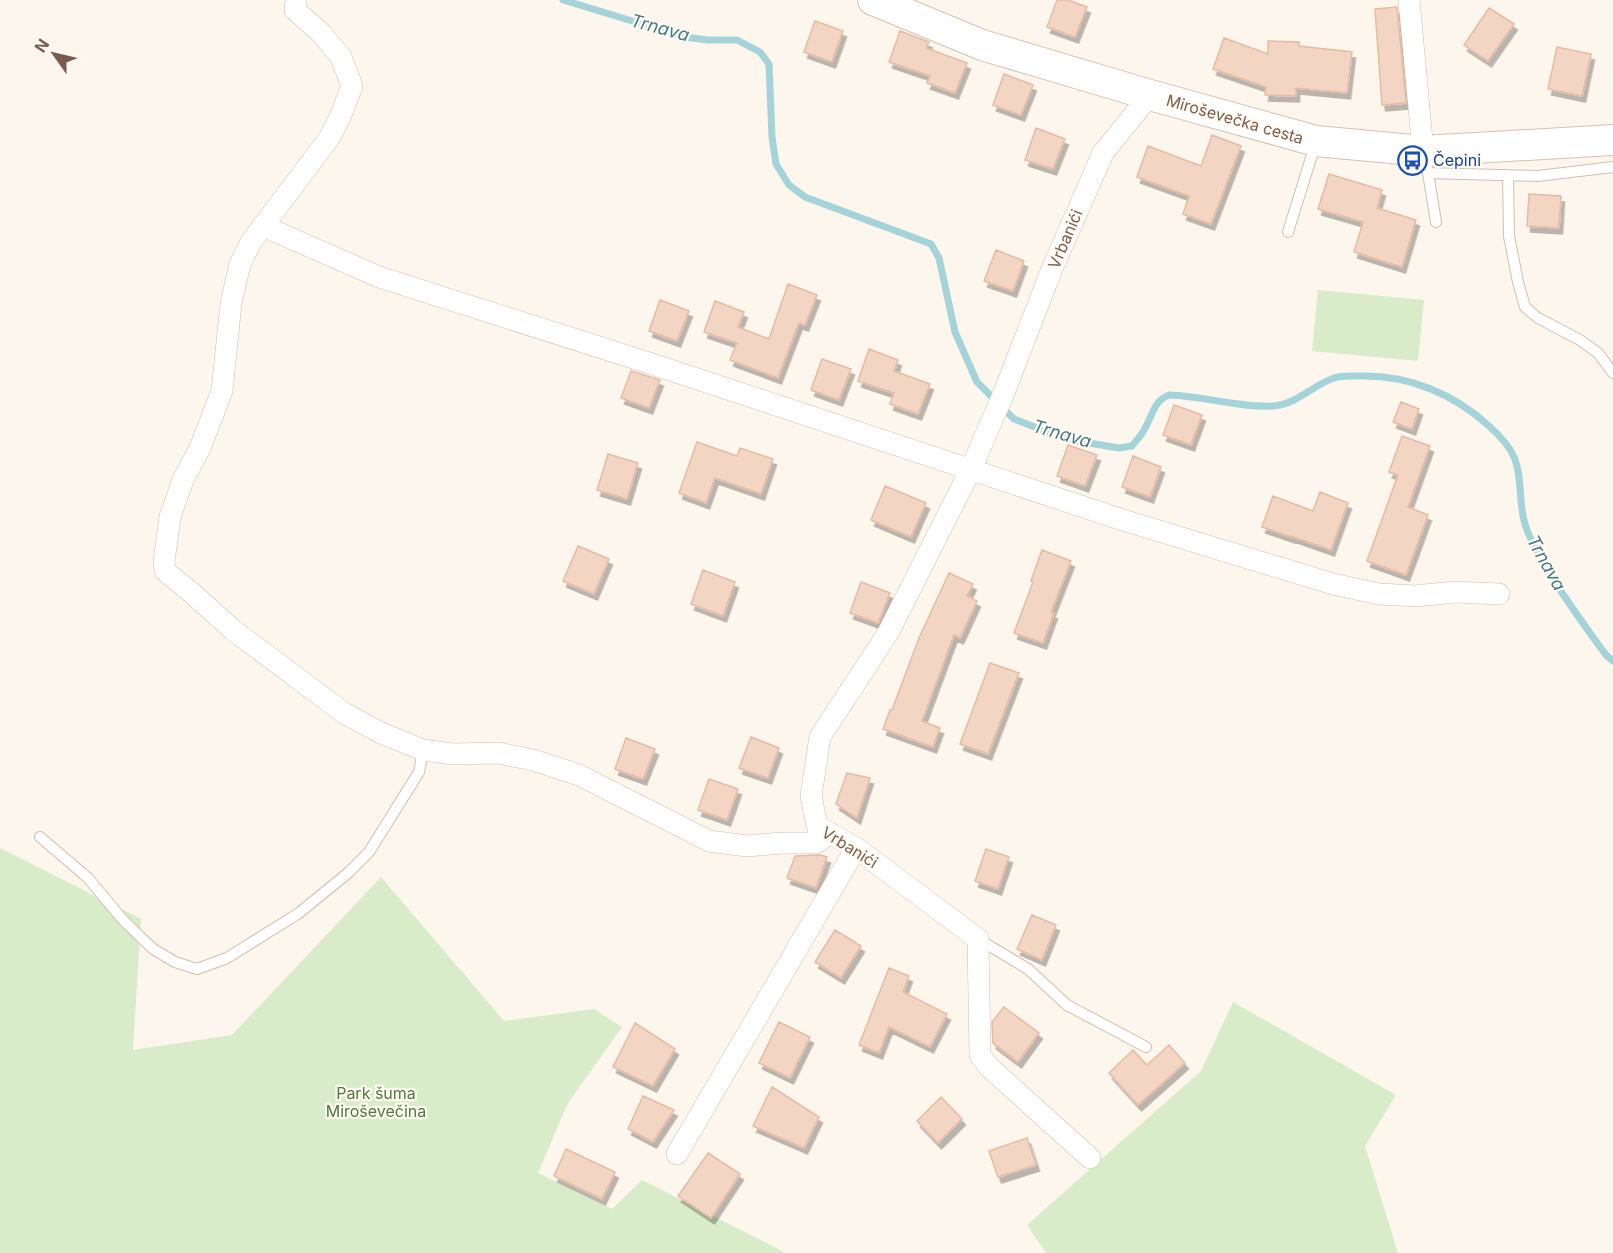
<svg xmlns="http://www.w3.org/2000/svg" width="1613" height="1253" font-family="Inter,sans-serif">
<style>
.green{fill:#d8ecc9}
.lines{fill:none;stroke-linecap:round;stroke-linejoin:round}
.stream{stroke:#a5d3da;stroke-width:7}
.building{fill:#f3d5c3;stroke:#e6bba3;stroke-width:1.5;filter:url(#shadow)}
.lane-casing{stroke:#d1beb0;stroke-width:12}
.street-casing{stroke:#d1beb0;stroke-width:22}
.secondary-casing{stroke:#d6c0b0;stroke-width:32}
.lane{stroke:#fff;stroke-width:10}
.street{stroke:#fff;stroke-width:21}
.secondary{stroke:#fff;stroke-width:30}
.labels{text-anchor:middle;stroke-width:4.5;stroke-linejoin:round;paint-order:stroke}
.street-label{font-size:16px;fill:#7a5c4d;stroke:#fffaf3}
.transit-label{font-size:16px;fill:#164399;stroke:#fffaf3;text-anchor:start}
.park-label{font-size:16px;fill:#537a41;stroke:#fffaf3}
.water-label{font-size:18px;font-style:italic;fill:#437c86;stroke:#fffaf3}
</style>
<defs>
<filter id="shadow"><feDropShadow dx="3.5" dy="6" stdDeviation="0" flood-color="#0004"/></filter>
</defs>
<rect width="100%" height="100%" fill="#fdf6ec"/>
<path class="green" d="M1318,290L1424,300L1418,361L1312,351Z
M0,848L141,919L133,1050L232,1035L381,877L504,1021L594,1009L622,1027L568,1103L538,1173L612,1209L642,1180L782,1251L783,1253H0Z
M1233,1002L1396,1095L1365,1146L1398,1253H1046L1027,1225L1201,1071Z"/>
<g class="lines">
<path class="stream" d="M563,0L685,37L708,40H737L760,52L769,64L772,137L776,164L789,185L805,197L931,244L939,258L955,332L977,382L1014,419L1065,439L1119,448L1132,446C1136,441 1141,436 1144,430C1152,417 1154,400 1169,395C1204,396 1240,408 1273,406C1295,405 1313,385 1334,378C1342,375 1352,376 1361,376C1409,375 1454,394 1489,426C1499,435 1509,445 1514,457C1523,478 1518,502 1525,524C1530,541 1540,557 1549,573C1567,601 1586,628 1606,655L1613,661"/>
</g>
<path class="building" d="M1057,0H1068L1087,7L1075,37L1047,27Z
M1397,7L1406,103L1382,105L1375,9Z
M1489,8L1514,24L1488,61L1464,45Z
M815,21L843,31L832,62L804,52Z
M900,31L929,42L926,48L967,63L955,93L927,83L930,76L889,62Z
M1224,38L1268,54V41L1299,42V46L1352,52L1347,93L1296,88V96L1265,95L1266,87L1213,69Z
M1557,47L1591,54L1582,96L1548,89Z
M1004,74L1033,85L1021,115L993,105Z
M1036,128L1065,139L1053,169L1025,160Z
M1212,135L1241,146L1211,224L1183,214L1189,196L1137,177L1148,146L1201,166Z
M1329,174L1382,190L1377,208L1416,220L1402,267L1354,252L1363,222L1318,209Z
M1529,194L1561,196L1559,228L1527,226Z
M996,250L1024,261L1013,291L984,281Z
M788,284L817,295L805,325L799,323L778,378L730,360L737,343L704,332L715,301L744,312L738,327L769,339Z
M660,300L689,311L677,341L649,331Z
M869,349L898,360L894,371L930,384L918,414L890,404L894,393L858,381Z
M822,359L851,369L839,400L811,390Z
M631,371L660,380L649,408L621,398Z
M1401,402L1419,409L1412,429L1393,422Z
M1174,405L1202,415L1191,445L1163,435Z
M1402,436L1430,446L1408,507L1428,515L1406,575L1367,561L1398,475L1389,472Z
M697,442L737,456L740,448L773,459L761,494L715,478L706,503L679,493Z
M1068,445L1097,455L1085,486L1057,476Z
M608,454L638,463L627,499L597,490Z
M1133,456L1161,467L1150,497L1122,487Z
M885,486L926,503L911,537L871,520Z
M1320,492L1348,503L1331,550L1291,536V537L1262,527L1273,496L1313,511Z
M578,546L609,559L594,594L563,581Z
M1042,550L1071,561L1051,612L1054,613L1043,643L1014,633L1033,582L1031,581Z
M703,570L735,582L723,616L691,604Z
M949,573L973,584L967,596L977,601L960,638L954,635L922,721L940,728L933,747L883,729L890,710H892L919,638Z
M861,582L890,593L878,623L850,613Z
M990,663L1019,673L988,754L960,744Z
M751,737L779,748L768,778L739,768Z
M626,738L655,749L643,779L615,769Z
M847,773L870,778L857,818L836,804Z
M709,779L738,789L727,820L698,810Z
M986,849L1009,857L998,889L975,881Z
M820,855L827,857L816,888L787,878L795,856Z
M1032,915L1056,925L1042,960L1017,949Z
M835,930L861,946L841,978L815,962Z
M889,968L909,976L903,992L947,1014L930,1047L889,1027L879,1053L859,1045Z
M1004,1007L1039,1033L1018,1062L993,1043L992,1022Z
M779,1022L810,1037L790,1078L759,1063Z
M635,1023L675,1049L653,1086L613,1067Z
M1169,1045L1185,1063L1138,1105L1109,1073L1133,1050L1147,1065Z
M772,1087L819,1117L804,1148L753,1126Z
M643,1096L674,1110L653,1142L628,1129Z
M941,1097L962,1119L938,1143L917,1121Z
M1027,1138L1036,1165L998,1177L989,1151Z
M566,1149L615,1172L602,1199L554,1176Z
M708,1153L740,1174L711,1218L678,1196Z"/>
<g class="lines">
<defs>
<path id="lane" d="M1424,154L1428,173L1538,176L1613,167
M1428,173L1436,222
M1508,175L1509,236L1518,282L1525,307L1538,318L1580,340L1598,353L1613,373
M1288,232L1316,142
M40,837L88,878L123,920L153,949L175,962L197,969L227,958L299,913L348,873L369,852L419,772L423,750
M978,939L1028,969L1067,1005L1146,1047"/>
<path id="street" d="M296,0L295,10L321,33L341,57L352,86L341,115L330,137L251,242L240,264L231,303L222,391L200,448L183,480L170,517L164,561L165,571L193,594L233,630L344,713L381,733L423,750L453,754L498,753L533,760L579,775L709,841L747,846L783,843H816L830,833
M1409,0L1423,151
M263,226L379,277L649,363L1123,520L1333,584L1379,594L1415,596L1455,592L1499,594
M677,1154L856,848
M1090,1158L989,1067L980,1055L978,939L856,848L817,826L811,796L820,737L888,633L971,469L1003,395L1052,269L1103,153L1150,95"/>
<path id="secondary" d="M873,0L982,45L1150,95L1316,141L1423,151L1613,140"/>
</defs>
<use href="#lane" class="lane-casing"/>
<use href="#street" class="street-casing"/>
<use href="#secondary" class="secondary-casing"/>
<use href="#lane" class="lane"/>
<use href="#street" class="street"/>
<use href="#secondary" class="secondary"/>
</g>
<defs>
<symbol id="bus-ring" viewBox="-11 -11 22 22"><circle r="9.5" fill="#fffaf3" stroke="#1a4fb4" stroke-width="1.5"/><path d="M-5-6H5V4H4V6H2V4H-2V6H-4V4H-5ZM-3.5-4V0h7V-4ZM-3.5 1.2v1.5H-2V1.2ZM2 1.2v1.5H3.5V1.2Z" fill="#1a4fb4"/></symbol>
</defs>
<g fill-rule="evenodd">
<use href="#bus-ring" x="1396" y="144" width="33" height="33"/>
</g>
<g class="labels">
<g class="street-label">
<text transform="translate(1235 119) rotate(16)" y="6">Miroševečka cesta</text>
<text transform="translate(1065 239) rotate(-67)" y="6">Vrbanići</text>
<text transform="translate(850 847) rotate(32)" y="6">Vrbanići</text>
</g>
<g class="transit-label">
<text x="1433" y="166">Čepini</text>
</g>
<g class="park-label">
<text x="376" y="1099">Park šuma<tspan x="376" dy="18">Miroševečina</tspan></text>
</g>
<g class="water-label">
<text transform="translate(660 28) rotate(15)" y="6">Trnava</text>
<text transform="translate(1062 434) rotate(16)" y="6">Trnava</text>
<text transform="translate(1546 563) rotate(61)" y="6">Trnava</text>
</g>
</g>
<g transform="translate(54 54) rotate(304)" stroke="#fffaf3" stroke-width="4.5" paint-order="stroke">
<path d="M0-4.5L10 22L0 15L-10 22Z" fill="#7a5c4d"/>
<text y="-9" font-size="16" font-weight="bold" text-anchor="middle" fill="#7a5c4d">N</text>
</g>
</svg>
